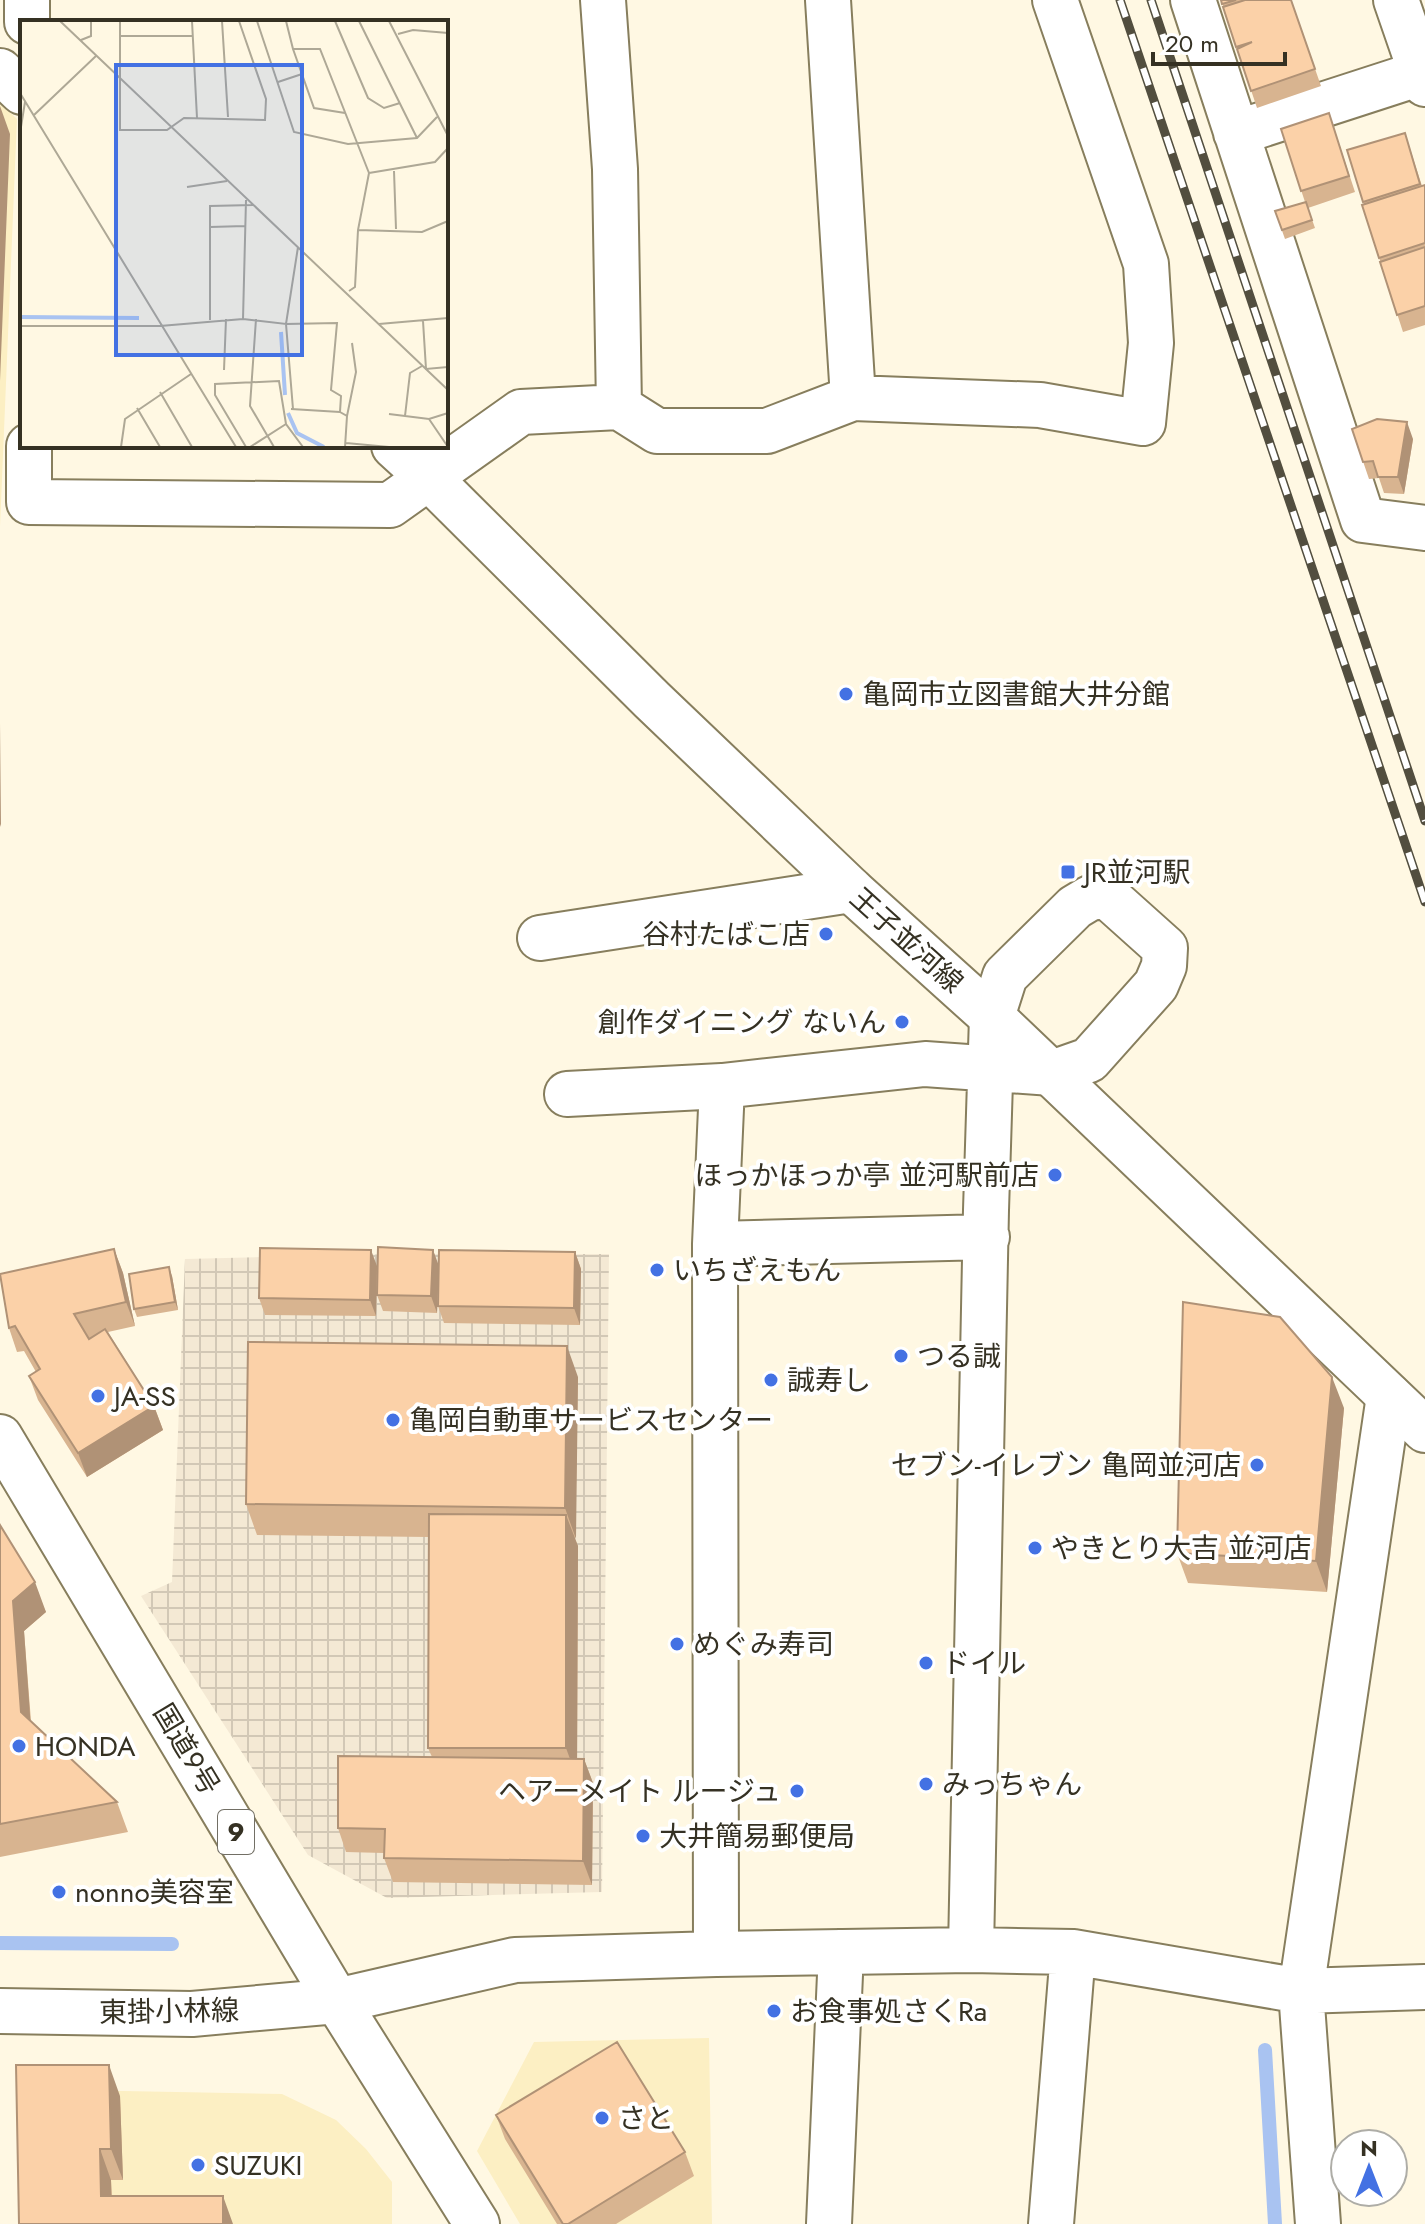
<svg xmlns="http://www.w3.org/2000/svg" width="1425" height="2224" font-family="Jost,'Noto Sans JP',sans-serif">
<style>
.built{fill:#fcefc3}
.industrial{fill:url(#industrial-grid)}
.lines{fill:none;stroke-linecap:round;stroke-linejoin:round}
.stream{stroke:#a9c3f1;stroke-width:14}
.minor-casing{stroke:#877e5d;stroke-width:48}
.major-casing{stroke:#877e5d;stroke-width:48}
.highway-casing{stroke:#877e5d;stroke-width:48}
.minor{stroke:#fff;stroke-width:44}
.major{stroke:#fff;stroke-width:44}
.highway{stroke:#fff;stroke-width:44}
.rail-casing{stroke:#524e3f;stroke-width:9}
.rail{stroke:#fff;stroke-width:6;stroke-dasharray:18;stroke-linecap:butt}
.wall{fill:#d8b490}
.shaded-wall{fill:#b09276}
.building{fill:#fbd1a8;stroke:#b09276;stroke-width:2}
.poi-dot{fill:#4371e3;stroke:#fff;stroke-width:3}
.labels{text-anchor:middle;stroke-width:8;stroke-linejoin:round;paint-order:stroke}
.shield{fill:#fff;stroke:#726f65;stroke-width:2}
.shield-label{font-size:26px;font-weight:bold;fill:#353123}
.poi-label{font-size:28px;fill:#353123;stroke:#fff;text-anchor:start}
.street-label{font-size:28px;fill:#353123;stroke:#fff}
.inset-river{fill:none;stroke:#a9c3f1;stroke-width:4}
.inset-road{fill:none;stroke:#aea896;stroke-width:2}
.view{fill:#4371e3;fill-opacity:0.15;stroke:#4371e3;stroke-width:4}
.inset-edge{fill:none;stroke:#353123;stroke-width:4}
</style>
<defs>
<pattern id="industrial-grid" width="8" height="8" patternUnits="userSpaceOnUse" patternTransform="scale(2)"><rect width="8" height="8" fill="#f4e9d4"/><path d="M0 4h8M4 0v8" fill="none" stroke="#d2c8b6"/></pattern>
</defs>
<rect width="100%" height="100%" fill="#fff8e3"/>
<path class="built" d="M0,103L17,119L0,527Z
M709,2038L712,2224H520L477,2151L534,2042Z
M16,2089L282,2094L336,2120L366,2149L392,2182V2224H19Z"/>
<path class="industrial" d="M397,1254H609L602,1892L387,1898L308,1855L141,1596L172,1582L185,1259Z"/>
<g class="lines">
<path class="stream" d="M0,1943L172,1944
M1265,2050L1275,2224"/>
<defs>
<path id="minor" d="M27,0V22
M603,0L615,169L619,407
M828,0L853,398
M1193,0L1363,520L1425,528
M1396,0L1425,84
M1236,133L1421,73
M29,446V502L390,505L521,412L619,407L657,431H767L853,398L1040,405L1143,423L1151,343L1146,264L1055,0
M540,938L851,890
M567,1094L722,1086
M715,1244L987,1237
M716,1954L715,1244L722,1086L925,1064L1052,1073L1089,1060L1156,985L1164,966L1165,948L1107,896L1090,898L1075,907L1005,976L992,1017L986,1210L971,1950
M337,2001L515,1960L716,1954L971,1950L1073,1952L1301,1991L1389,1396
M829,2224L841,1952
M1051,2224L1073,1952
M1318,2224L1301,1991L1425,1987"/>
<path id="major" d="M0,71L22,92
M394,446L428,477L652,700L851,890L992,1017L1425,1430
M0,2011L192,2014L337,2001"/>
<path id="highway" d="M0,1437L337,2001L477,2224"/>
</defs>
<use href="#minor" class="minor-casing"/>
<use href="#major" class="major-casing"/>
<use href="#highway" class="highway-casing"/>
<use href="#minor" class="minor"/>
<use href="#major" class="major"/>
<use href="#highway" class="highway"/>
<defs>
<path id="rail" d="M1120,0L1425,902
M1151,0L1425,821"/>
</defs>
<use href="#rail" class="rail-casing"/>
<use href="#rail" class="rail"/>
</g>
<path class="wall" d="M1221,0H1291L1321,86L1257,108Z
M1329,113L1355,192L1308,208L1315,228L1285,239L1275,211L1305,202L1281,129Z
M1405,133L1422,186H1425V325L1403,332L1362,205H1364L1347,150Z
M1352,429L1413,439L1404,494L1384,493L1379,478L1369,479Z
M114,1249L123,1273L135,1326L108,1332L154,1406L163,1430L87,1477L38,1400L29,1376L36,1372L24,1351L17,1352L9,1328Z
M433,1250L438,1266L575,1252L581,1269L580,1325L444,1323L438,1306V1274L437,1313L383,1311L377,1295Z
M377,1266L376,1316L265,1315L259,1298Z
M172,1276L178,1310L137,1317L134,1309Z
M578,1377L575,1539L578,1546L577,1759H584L593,1783L592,1885L393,1882L384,1858V1853L346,1852L338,1828L432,1757L428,1748L429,1537L257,1535L246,1504Z
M1344,1408L1327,1592L1188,1583L1177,1553Z
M0,1525L46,1612L24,1631L31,1721L117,1802L128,1832L0,1857Z
M120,2096L123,2180H111L112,2196L19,2224Z
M496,2115L685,2152L694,2176L616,2224H557L505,2139Z"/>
<path class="shaded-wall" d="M0,106L10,134L0,381Z
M1407,422L1413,439L1404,494L1398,477Z
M0,721V723L1,827L0,824Z
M114,1249L123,1273L135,1326L126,1302Z
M371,1250L377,1266L376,1316L370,1300Z
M433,1250L439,1266L437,1313L431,1296Z
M575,1252L581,1269L580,1325L574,1308Z
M169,1267L172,1276L178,1310L175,1302Z
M567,1346L578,1377L576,1539L565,1508Z
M1332,1377L1344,1408L1327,1592L1316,1561Z
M154,1406L163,1430L87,1477L78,1453Z
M566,1515L578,1546L577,1778L566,1748Z
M35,1582L46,1612L24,1631L32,1743L21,1712L13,1601Z
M584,1759L593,1783L592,1885L583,1861Z
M109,2065L120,2096L123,2180L111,2149Z
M100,2149L111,2180L112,2224L101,2196Z
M223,2196L233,2224H223Z"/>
<path class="building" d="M1221,0H1236L1222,4Z
M1245,0H1291L1315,69L1251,91L1237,49L1252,42L1236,47L1223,7Z
M1329,113L1349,176L1301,191L1281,129Z
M1405,133L1420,184L1363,202L1347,150Z
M1425,185V243L1379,258L1362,205Z
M1306,202L1312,220L1282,230L1275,211Z
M1425,247V306L1397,315L1380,262Z
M1377,419L1407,422L1398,477H1378L1373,461L1363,462L1352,429Z
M378,1247L433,1250L431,1296L377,1295Z
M260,1248L371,1250L370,1300L259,1298Z
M114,1249L126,1302L74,1314L89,1339L105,1329L154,1406L78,1453L29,1376L40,1369L15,1326L9,1328L0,1274Z
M439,1250L575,1252L574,1308L438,1306Z
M169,1267L175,1302L134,1309L129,1274Z
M1183,1302L1280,1317L1332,1377L1316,1561L1177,1553Z
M248,1342L567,1346L565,1508L246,1504Z
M429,1514L566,1515V1748H428Z
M0,1525L35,1582L13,1601L21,1712L117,1802L0,1824Z
M338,1756L584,1759L583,1861L384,1858L385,1829L338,1828Z
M617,2042L685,2152L568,2224H563L496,2115Z
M16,2065H109L111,2149H100L101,2196H223V2224H19Z"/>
<g class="poi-dot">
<circle cx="846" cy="694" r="8"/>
<rect x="1060" y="864" width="16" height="16" rx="4"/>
<circle cx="826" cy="934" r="8"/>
<circle cx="902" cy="1022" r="8"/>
<circle cx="1055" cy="1175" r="8"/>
<circle cx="657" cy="1270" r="8"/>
<circle cx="901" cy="1356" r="8"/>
<circle cx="771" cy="1380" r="8"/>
<circle cx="98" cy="1396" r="8"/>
<circle cx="393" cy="1420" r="8"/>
<circle cx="1257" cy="1465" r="8"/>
<circle cx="1035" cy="1548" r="8"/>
<circle cx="677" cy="1644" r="8"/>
<circle cx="926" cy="1663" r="8"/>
<circle cx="19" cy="1746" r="8"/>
<circle cx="926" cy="1784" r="8"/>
<circle cx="797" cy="1791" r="8"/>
<circle cx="643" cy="1836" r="8"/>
<circle cx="59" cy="1892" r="8"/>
<circle cx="774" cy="2011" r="8"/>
<circle cx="602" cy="2118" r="8"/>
<circle cx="198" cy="2165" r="8"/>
</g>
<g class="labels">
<rect class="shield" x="218" y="1810" width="36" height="44" rx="6"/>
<g class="shield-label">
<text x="236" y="1841">9</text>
</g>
<g class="poi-label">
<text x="862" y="704">亀岡市立図書館大井分館</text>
<text x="1084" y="882">JR並河駅</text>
<text x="810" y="944" text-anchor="end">谷村たばこ店</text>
<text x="886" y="1032" text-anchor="end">創作ダイニング ないん</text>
<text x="1039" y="1185" text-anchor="end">ほっかほっか亭 並河駅前店</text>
<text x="673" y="1280">いちざえもん</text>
<text x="917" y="1366">つる誠</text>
<text x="787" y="1390">誠寿し</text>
<text x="114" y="1406">JA-SS</text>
<text x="409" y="1430">亀岡自動車サービスセンター</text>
<text x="1241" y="1475" text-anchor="end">セブン-イレブン 亀岡並河店</text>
<text x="1051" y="1558">やきとり大吉 並河店</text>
<text x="693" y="1654">めぐみ寿司</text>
<text x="942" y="1673">ドイル</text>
<text x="35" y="1756">HONDA</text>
<text x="942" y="1794">みっちゃん</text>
<text x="781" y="1801" text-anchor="end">ヘアーメイト ルージュ</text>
<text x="659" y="1846">大井簡易郵便局</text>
<text x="75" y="1902">nonno美容室</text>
<text x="790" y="2021">お食事処さくRa</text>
<text x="618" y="2128">さと</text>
<text x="214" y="2175">SUZUKI</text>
</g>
<g class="street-label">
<text transform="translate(907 940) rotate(42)" y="10">王子並河線</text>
<text transform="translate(187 1749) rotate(59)" y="10">国道9号</text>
<text transform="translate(169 2011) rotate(-1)" y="10">東掛小林線</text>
</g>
</g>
<g transform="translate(20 20)">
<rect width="428" height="428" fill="#fff8e3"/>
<path class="inset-river" d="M0,297L119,298M261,312L265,375M268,393L277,413L304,427"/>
<path class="inset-road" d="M40,1L428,370M100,1V110H147L164,98L245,100L246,79L219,1M172,1L177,98M202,1L208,97M237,1L274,112L328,124L397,118L417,97M266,1L273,29H300L349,153L338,210L335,267L329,271M315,1L348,78L364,88L380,83M339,1L397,118M369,1L428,116M378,14L393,10L428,13M99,16H173M61,20L71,16V1M273,29L294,88L325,93M258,62L282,54M0,73L216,427M14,95L77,35M0,113L5,82M374,151L376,209M349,153L415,142L428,128M167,167L207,161M190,207L225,206M338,210L402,212L428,201M223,299L226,180M236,299L230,386L254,427M190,300V186L233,185M403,301L406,349L428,347M359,304L428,298M0,306H140M140,306L223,299L266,304L278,227M204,350L206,299M140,372L172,427M117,388L140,427M271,389L320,392M273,389L266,304L317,303L311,370L321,376L320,392L327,396L325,427M369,394L409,399L428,393M327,396L336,352L332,323M385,396L390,353L402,346M409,399L428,427M326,423L369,427M101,427L105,399L171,354M226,427L195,375V364L259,361L266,404L283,427M230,427L266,404"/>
<path class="view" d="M96,45H282V335H96Z"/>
<rect width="428" height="428" class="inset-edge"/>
</g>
<g transform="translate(1369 2168)"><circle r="38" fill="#ffffff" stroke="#aeada7" stroke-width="2"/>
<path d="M0-6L14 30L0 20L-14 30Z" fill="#4371e3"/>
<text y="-12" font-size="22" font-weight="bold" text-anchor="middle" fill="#353123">N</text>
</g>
<path d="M1153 52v12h132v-12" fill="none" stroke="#353123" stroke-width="4"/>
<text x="1165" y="52" font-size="24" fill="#353123" stroke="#ffffff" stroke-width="6" paint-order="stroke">20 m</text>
</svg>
